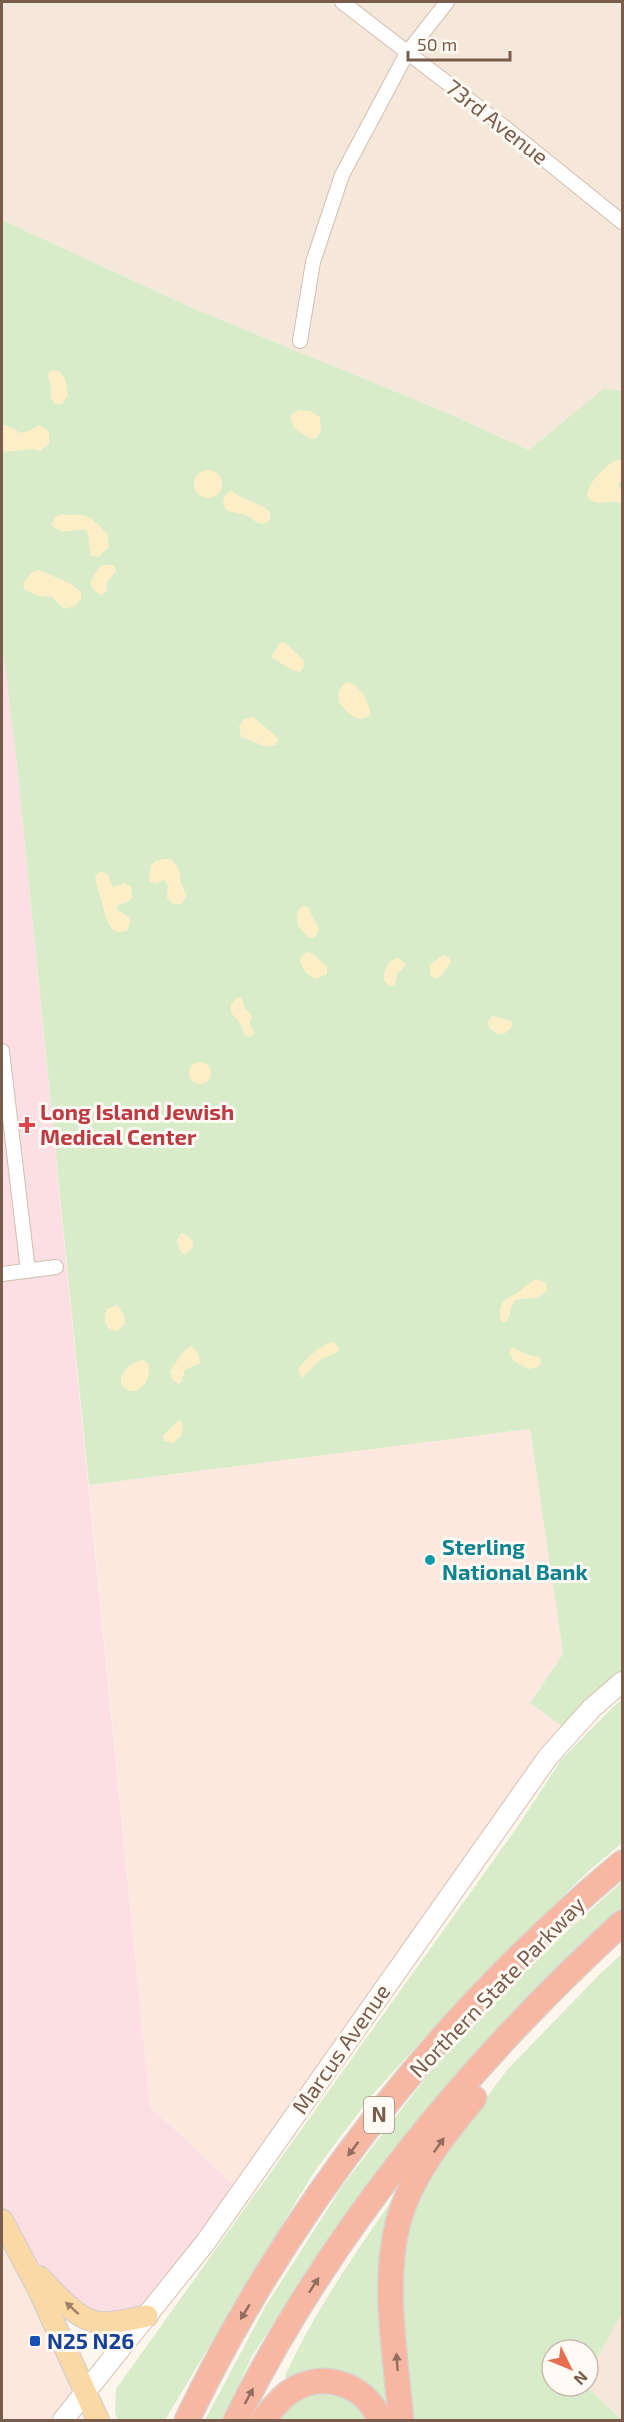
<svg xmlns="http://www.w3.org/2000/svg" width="624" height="2422" font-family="'Exo 2',sans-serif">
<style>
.residential{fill:#f5e8da}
.commercial{fill:#fde8e0}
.medical{fill:#fbdfe3}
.green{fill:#d8ecc9}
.sand{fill:#fcefc7}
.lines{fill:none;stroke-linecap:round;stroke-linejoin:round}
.minor-casing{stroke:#d1beb0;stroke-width:16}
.secondary-casing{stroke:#d6c0b0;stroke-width:22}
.primary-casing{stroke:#dad1cd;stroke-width:24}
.motorway-casing{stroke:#dad1cd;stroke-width:27}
.minor{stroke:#fff;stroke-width:14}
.secondary{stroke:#fff;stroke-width:20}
.primary{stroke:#fbd9a5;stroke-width:21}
.motorway{stroke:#f7b7a3;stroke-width:24}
.oneway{fill:#936e5e}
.oneway2{fill:#a18267}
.health-dot{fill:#e0444e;stroke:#fffaf3;stroke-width:2}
.culture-dot{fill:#0f9aa8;stroke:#fffaf3;stroke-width:2}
.transit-dot{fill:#1a4fb4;stroke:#fffaf3;stroke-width:2}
.labels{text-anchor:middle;stroke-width:6;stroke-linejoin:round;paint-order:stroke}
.shield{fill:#fffaf3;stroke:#a28b7f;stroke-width:1.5}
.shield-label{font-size:21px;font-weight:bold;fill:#7a5c4d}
.street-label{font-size:22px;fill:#7a5c4d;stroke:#fffaf3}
.health-label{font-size:22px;font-weight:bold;fill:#be3a42;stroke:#fffaf3;text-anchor:start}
.culture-label{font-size:22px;font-weight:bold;fill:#0d838f;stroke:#fffaf3;text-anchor:start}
.transit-label{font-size:22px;font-weight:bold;fill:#164399;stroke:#fffaf3;text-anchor:start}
</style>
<rect width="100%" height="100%" fill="#fdf6ec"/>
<path class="residential" d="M2,2H622V391L604,388L529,450L445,412L192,308L2,220Z
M622,2314V2420L586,2386H588V2373Z"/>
<path class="commercial" d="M530,1429L563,1654L530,1702L570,1732L241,2192L150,2107L89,1485Z
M2,2220L86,2393L63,2420H2Z"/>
<path class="medical" d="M2,641L17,765L150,2107L241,2192L147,2316L103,2323L28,2268L2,2220Z"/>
<path class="green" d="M2,220L192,308L445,412L529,450L604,388L622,391V1682L570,1732L530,1703L563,1654L530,1429L89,1485L17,765L2,641Z
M622,1700V1843L590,1870L481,1976L371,2096L314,2172L165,2420H118L115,2413L116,2389L520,1823L561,1760L613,1707Z
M622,1882V1910L542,1983L460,2070L351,2206L252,2356L223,2420H205L265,2307L343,2185L431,2071L512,1985L566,1932Z
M622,1954V2314L588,2373V2350H552V2386H586L622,2420H411L401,2282L407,2227L440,2159L508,2069L601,1973Z
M400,2189L397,2420L369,2388L291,2383L285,2376C316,2308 358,2249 400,2189Z
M321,2387L344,2391L370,2420H275L286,2408Z"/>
<path class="sand" d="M53,370C67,372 66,384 68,396L62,404H55L50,397L51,386L47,375Z
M299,410L310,411L320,417L321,432L315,439H310L294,428L290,416Z
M2,425C24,429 13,440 40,425L49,431V444L39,451L33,449L5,452L2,448Z
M620,459H622V478L618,485L622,491V503C607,498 595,510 587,495C589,481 607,463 620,459Z
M194 484a14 14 0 1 1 28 0a14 14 0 1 1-28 0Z
M231,490C242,501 259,501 270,512V520C258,530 254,517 243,514C238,513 233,512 227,511L223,504L225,495Z
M63,514C71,517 76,513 83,515C93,517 101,528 108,535L109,547L99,557L92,556C87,547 91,536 85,529L62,532L51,525L55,517Z
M101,565H114L116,571L107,582L106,592L101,595L93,590L90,582Z
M39,570L71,584L81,592V599L75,606L64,609L52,597L39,596L25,590L23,585C26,578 32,571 39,570Z
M284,642L296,653L304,661V666L300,672L292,670L271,657L279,644Z
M346,682C360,684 370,702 370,715C358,726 345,710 338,701L339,690Z
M253,717L276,736L278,739L275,745L264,746L241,737L239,727C242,720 245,718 253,717Z
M165,859H171L179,869L181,884L187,896L181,904H173L167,898L168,886L164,880L155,884L149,881L151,865L155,861Z
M101,871L108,875L113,887L124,883L131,886L132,898L128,902L118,905L116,909L129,917L130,923L127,931C108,937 106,917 102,903C99,893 96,885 95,875Z
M302,906L308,907C310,910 311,913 312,916C317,926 323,928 314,938H309L298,926L297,912Z
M307,952L312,953L327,966V974L316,979C307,976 300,968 300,958Z
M443,955L449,956L451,962L440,977L435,979L430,974V965Z
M398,958L405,963V966L397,974L395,985L390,987L384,981C383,971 387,960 398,958Z
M239,997L242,999L245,1008L252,1016L250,1024L255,1033L251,1037L245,1035L239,1021L231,1013V1003Z
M492,1016L511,1021L513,1026L504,1034H498L489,1028L488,1021Z
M189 1073a11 11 0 1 1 22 0a11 11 0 1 1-22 0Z
M181,1233C189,1235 193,1239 193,1247L185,1255L180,1251L177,1240Z
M537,1279L546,1283L547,1291L538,1297L515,1300L511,1308L508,1320L503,1323L501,1321C498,1303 502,1302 516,1293C524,1288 528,1283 537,1279Z
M117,1305L124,1315L125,1324L117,1331C104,1329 103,1320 107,1309Z
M333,1341L339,1348L338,1352L320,1360L302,1378L298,1370C307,1357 318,1347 333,1341Z
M191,1346L199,1354L200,1363L185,1370L181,1383L178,1384L172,1379L170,1371L184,1351Z
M512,1347L528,1355L540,1357L541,1364L538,1367L529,1369L514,1361L509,1353Z
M142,1360L148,1363C153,1379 138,1402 121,1385C119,1371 130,1363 142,1360Z
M180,1419L183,1425L181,1436L173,1443L164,1441L163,1435Z"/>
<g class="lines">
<defs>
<path id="minor" d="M342,2L503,126L622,222
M300,341L313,262L342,175L407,53L447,2
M2,1051L28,1271
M2,1274L56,1267"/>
<path id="secondary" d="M63,2420L205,2243L548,1757L592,1708L622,1682"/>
<path id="primary" d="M2,2220L39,2290L98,2420
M39,2277C57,2294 78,2323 104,2323C118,2323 133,2319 147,2316"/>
<path id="motorway" d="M187,2420C289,2208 441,2014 622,1863
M236,2420C329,2233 468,2064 622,1923
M263,2420C270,2411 278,2401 288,2393C321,2369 365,2383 380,2420
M401,2420C396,2359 382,2283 398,2223C410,2177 444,2134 474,2098"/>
</defs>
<use href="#minor" class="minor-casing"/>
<use href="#secondary" class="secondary-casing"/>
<use href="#primary" class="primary-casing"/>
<use href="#motorway" class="motorway-casing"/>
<use href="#minor" class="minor"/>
<use href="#secondary" class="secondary"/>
<use href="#primary" class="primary"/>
<use href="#motorway" class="motorway"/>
</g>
<defs><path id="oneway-solid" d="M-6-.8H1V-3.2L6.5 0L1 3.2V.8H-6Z" transform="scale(1.5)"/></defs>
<g class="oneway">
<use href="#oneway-solid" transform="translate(439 2145) rotate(-55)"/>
<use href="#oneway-solid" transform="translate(353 2149) rotate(127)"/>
<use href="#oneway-solid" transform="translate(314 2285) rotate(-57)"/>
<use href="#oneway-solid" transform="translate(245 2312) rotate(121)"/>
<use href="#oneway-solid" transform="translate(397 2362) rotate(-94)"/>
<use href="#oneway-solid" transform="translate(249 2396) rotate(-62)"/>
</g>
<use class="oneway2" href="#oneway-solid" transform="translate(72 2308) rotate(-138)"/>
<path class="health-dot" d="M24 1116h6v6h6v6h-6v6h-6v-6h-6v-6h6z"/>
<circle class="culture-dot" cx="430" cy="1560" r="6"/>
<rect class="transit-dot" x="29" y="2335" width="12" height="12" rx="3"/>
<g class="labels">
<rect class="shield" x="364" y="2097" width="30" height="36" rx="4.5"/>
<g class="shield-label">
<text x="379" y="2122">N</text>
</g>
<g class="street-label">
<text transform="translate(497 122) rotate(38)" y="8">73rd Avenue</text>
<text transform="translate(497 1987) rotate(-46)" y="8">Northern State Parkway</text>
<text transform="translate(341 2049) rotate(-55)" y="8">Marcus Avenue</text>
</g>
<g class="health-label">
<text x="40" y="1120">Long Island Jewish<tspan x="40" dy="25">Medical Center</tspan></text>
</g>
<g class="culture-label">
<text x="442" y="1555">Sterling<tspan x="442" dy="25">National Bank</tspan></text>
</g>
<g class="transit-label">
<text x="47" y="2349">N25 N26</text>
</g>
</g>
<rect width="624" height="2422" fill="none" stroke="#7a5c4d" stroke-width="6"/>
<g transform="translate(570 2368) rotate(133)"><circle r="28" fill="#fffaf3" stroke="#cabbb1" stroke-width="1.5"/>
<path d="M0-4.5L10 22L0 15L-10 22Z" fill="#e76f51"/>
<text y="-9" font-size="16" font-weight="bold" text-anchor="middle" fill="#7a5c4d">N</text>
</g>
<path d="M408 51v9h102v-9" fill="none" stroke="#7a5c4d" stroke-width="3"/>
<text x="417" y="51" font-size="18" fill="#7a5c4d" stroke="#fffaf3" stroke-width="4.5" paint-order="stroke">50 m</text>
</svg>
